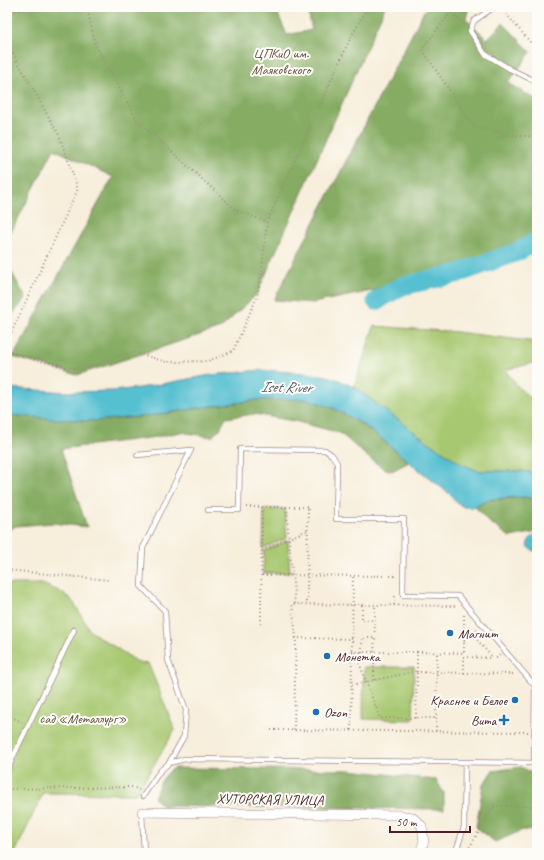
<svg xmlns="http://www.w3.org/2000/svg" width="544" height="860" font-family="Caveat,sans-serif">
<rect width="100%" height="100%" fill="#fdfcf7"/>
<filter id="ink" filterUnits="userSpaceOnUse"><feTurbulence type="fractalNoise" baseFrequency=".025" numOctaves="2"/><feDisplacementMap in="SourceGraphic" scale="8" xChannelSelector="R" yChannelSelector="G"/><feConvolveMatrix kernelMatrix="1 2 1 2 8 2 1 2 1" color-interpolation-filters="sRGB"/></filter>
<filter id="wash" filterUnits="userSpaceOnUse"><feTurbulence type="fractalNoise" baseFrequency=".012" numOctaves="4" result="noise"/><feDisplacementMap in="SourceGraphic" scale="16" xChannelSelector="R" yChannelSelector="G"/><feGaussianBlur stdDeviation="0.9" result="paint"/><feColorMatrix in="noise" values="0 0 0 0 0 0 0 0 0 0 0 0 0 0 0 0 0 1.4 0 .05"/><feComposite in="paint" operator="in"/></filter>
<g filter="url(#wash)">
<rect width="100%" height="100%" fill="#f7eedb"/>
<path fill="#a7c870" stroke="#78744e" d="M 374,326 L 457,332 L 537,342 L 537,348 L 533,363 L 505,370 L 520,389 L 537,404 L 537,473 L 521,471 L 478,471 L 469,468 L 460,463 L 424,439 L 354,387 Z
M 264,509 L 285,509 L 287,538 L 263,548 Z
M 288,540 L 290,573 L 263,573 L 264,551 Z
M 7,584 L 42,584 L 57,590 L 70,598 L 77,608 L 90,631 L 141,664 L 148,663 L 175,730 L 136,794 L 43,793 L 15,853 L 7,853 Z
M 364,667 L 414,667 L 413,720 L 363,719 Z"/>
<path fill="#85ac62" stroke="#686646" d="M 7,7 L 275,7 L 287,35 L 312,30 L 307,7 L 385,7 L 257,294 L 221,328 L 77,375 L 13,357 L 113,177 L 54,149 L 7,240 Z
M 428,7 L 469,7 L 466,19 L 487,39 L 503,23 L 531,52 L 508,83 L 537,100 L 537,234 L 529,235 L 499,261 L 448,271 L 418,274 L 377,290 L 313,303 L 274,300 L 424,11 Z
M 7,264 L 26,298 L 7,321 Z
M 288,398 L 307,399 L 333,408 L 358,422 L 383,440 L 409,462 L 392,471 L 383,468 L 369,458 L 340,433 L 294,421 L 254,414 L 226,418 L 220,429 L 212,437 L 181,432 L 156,437 L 61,449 L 87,527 L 53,523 L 16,526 L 7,531 L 7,415 L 57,419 L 95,421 L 148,416 L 199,408 L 258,400 Z
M 525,497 L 537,500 L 537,532 L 510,537 L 489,522 L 475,507 L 489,500 Z
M 520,767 L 537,774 L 537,831 L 523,830 L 495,842 L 476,827 L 483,785 L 492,771 Z
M 174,768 L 350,770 L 436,780 L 444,793 L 444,809 L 162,806 L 154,798 C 159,785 162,776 174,768 Z"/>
<path fill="#56c0d1" stroke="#50707e" d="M 261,370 L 306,373 L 327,376 L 339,380 L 354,387 L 424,439 L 460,463 L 478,471 L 521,471 L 537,473 L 537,500 L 525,497 L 504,498 L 489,500 L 471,508 L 464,507 L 457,503 L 451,495 L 409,462 L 383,440 L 359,422 L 333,408 L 307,399 L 258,400 L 199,408 L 148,416 L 95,421 L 57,419 L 7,415 L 7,388 L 66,392 L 114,391 L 139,388 L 211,375 Z
M 537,533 L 537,551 C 521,549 528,539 537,533 Z"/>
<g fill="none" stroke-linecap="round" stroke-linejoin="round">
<path stroke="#56c0d1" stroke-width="19" d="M 376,301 L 402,286 L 456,274 L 517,252 L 537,241"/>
</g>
</g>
<g filter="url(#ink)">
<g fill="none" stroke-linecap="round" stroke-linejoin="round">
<g stroke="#a08683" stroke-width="6">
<path id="lane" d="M 494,7 L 474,21 L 470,31 L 485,54 L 510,69 L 537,82
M 137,455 L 191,450 L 143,548 L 141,586 L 165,611 L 168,660 L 186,710 L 184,736 L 169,763
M 208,510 L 239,510 L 240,449 L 325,450 L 332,455 L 337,463 L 336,519 L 404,519 L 403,595 L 458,596 L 535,686 L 534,763
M 7,772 L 13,757 L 74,630
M 143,796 L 160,771 L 169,763 L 185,759 L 536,763
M 142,812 L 144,853
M 454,853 L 456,851 L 464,827 L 465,762"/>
</g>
<g stroke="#a08683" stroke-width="10">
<path id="street" d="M 142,812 L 398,815 L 412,817 L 422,826 L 424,841 L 420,853"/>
</g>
<path stroke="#a08683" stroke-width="2" stroke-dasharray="1 3" stroke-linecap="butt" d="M 87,7 L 95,44 L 137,120 L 236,210 L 267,222
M 446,7 L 465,26
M 501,8 L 537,50
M 451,12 L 422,49 L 473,126 L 511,135 L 537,137
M 7,13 L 33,7
M 7,43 L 59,135 L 78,189 L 7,342
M 7,351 L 40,361 L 79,369 L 134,352 L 166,362 L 208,361 L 233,351 L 257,297 L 262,267 L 267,222 L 350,39 L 368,7
M 246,507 L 308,507 L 307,604
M 286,507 L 295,604
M 262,550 L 308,530
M 7,570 L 109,580
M 262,575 L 396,576
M 362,605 L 362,620 L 375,620
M 394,605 L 395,596
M 261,624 L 262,507
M 472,634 L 493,658
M 295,638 L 352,639
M 464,641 L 477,630
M 352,652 L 417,652 L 417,672 L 515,674
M 355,652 L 380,718 L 436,718
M 362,652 L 362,638 L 374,638
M 417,652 L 464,653 L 464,615
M 464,657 L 497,658 L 500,655
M 464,673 L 464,653
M 374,680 L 375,605
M 352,685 L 417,671
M 7,715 L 22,722
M 416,718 L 417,672
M 271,730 L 528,732
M 294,730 L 296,636 L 292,604 L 457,606
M 351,730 L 353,576
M 436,731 L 437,653
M 7,789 L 133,787 L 139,790
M 464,853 L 468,850 L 494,806 L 537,806"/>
<use href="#lane" stroke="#fff" stroke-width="4.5"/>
<use href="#street" stroke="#fff" stroke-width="9"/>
</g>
</g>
<g fill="#1f6fb2" stroke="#fdfcf7" stroke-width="1.5">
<circle cx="450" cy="633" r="4"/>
<circle cx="327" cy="656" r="4"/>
<circle cx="515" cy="700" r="4"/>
<circle cx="316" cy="712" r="4"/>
<path d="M502 714h4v4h4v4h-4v4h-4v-4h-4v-4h4z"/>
</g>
<g text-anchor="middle" stroke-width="4" stroke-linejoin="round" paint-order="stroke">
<g font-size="14" fill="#665240" stroke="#fdfcf7">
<text x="281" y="58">ЦПКиО им.<tspan x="281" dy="16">Маяковского</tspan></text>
<text x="83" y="723">сад «Металлург»</text>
</g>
<g font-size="14" fill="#4a1f2b" stroke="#fdfcf7" text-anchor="start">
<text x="458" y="638">Магнит</text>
<text x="335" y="661">Монетка</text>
<text x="507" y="705" text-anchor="end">Красное и Белое</text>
<text x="324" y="717">Ozon</text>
<text x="496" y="725" text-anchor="end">Вита</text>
</g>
<g font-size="14" fill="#4a1f2b" stroke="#fdfcf7">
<text transform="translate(270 799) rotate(1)" y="5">ХУТОРСКАЯ УЛИЦА</text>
</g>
<g font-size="15" font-style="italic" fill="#4e5765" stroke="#fdfcf7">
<text transform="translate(286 387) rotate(1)" y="5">Iset River</text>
</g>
</g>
<rect width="544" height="860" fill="none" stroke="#fdfcf7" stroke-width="24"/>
<path d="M390 826v6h80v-6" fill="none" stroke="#4a1f2b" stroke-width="2"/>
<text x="396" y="826" font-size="12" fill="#4a1f2b" stroke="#fdfcf7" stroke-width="3" paint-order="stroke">50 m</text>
</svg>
